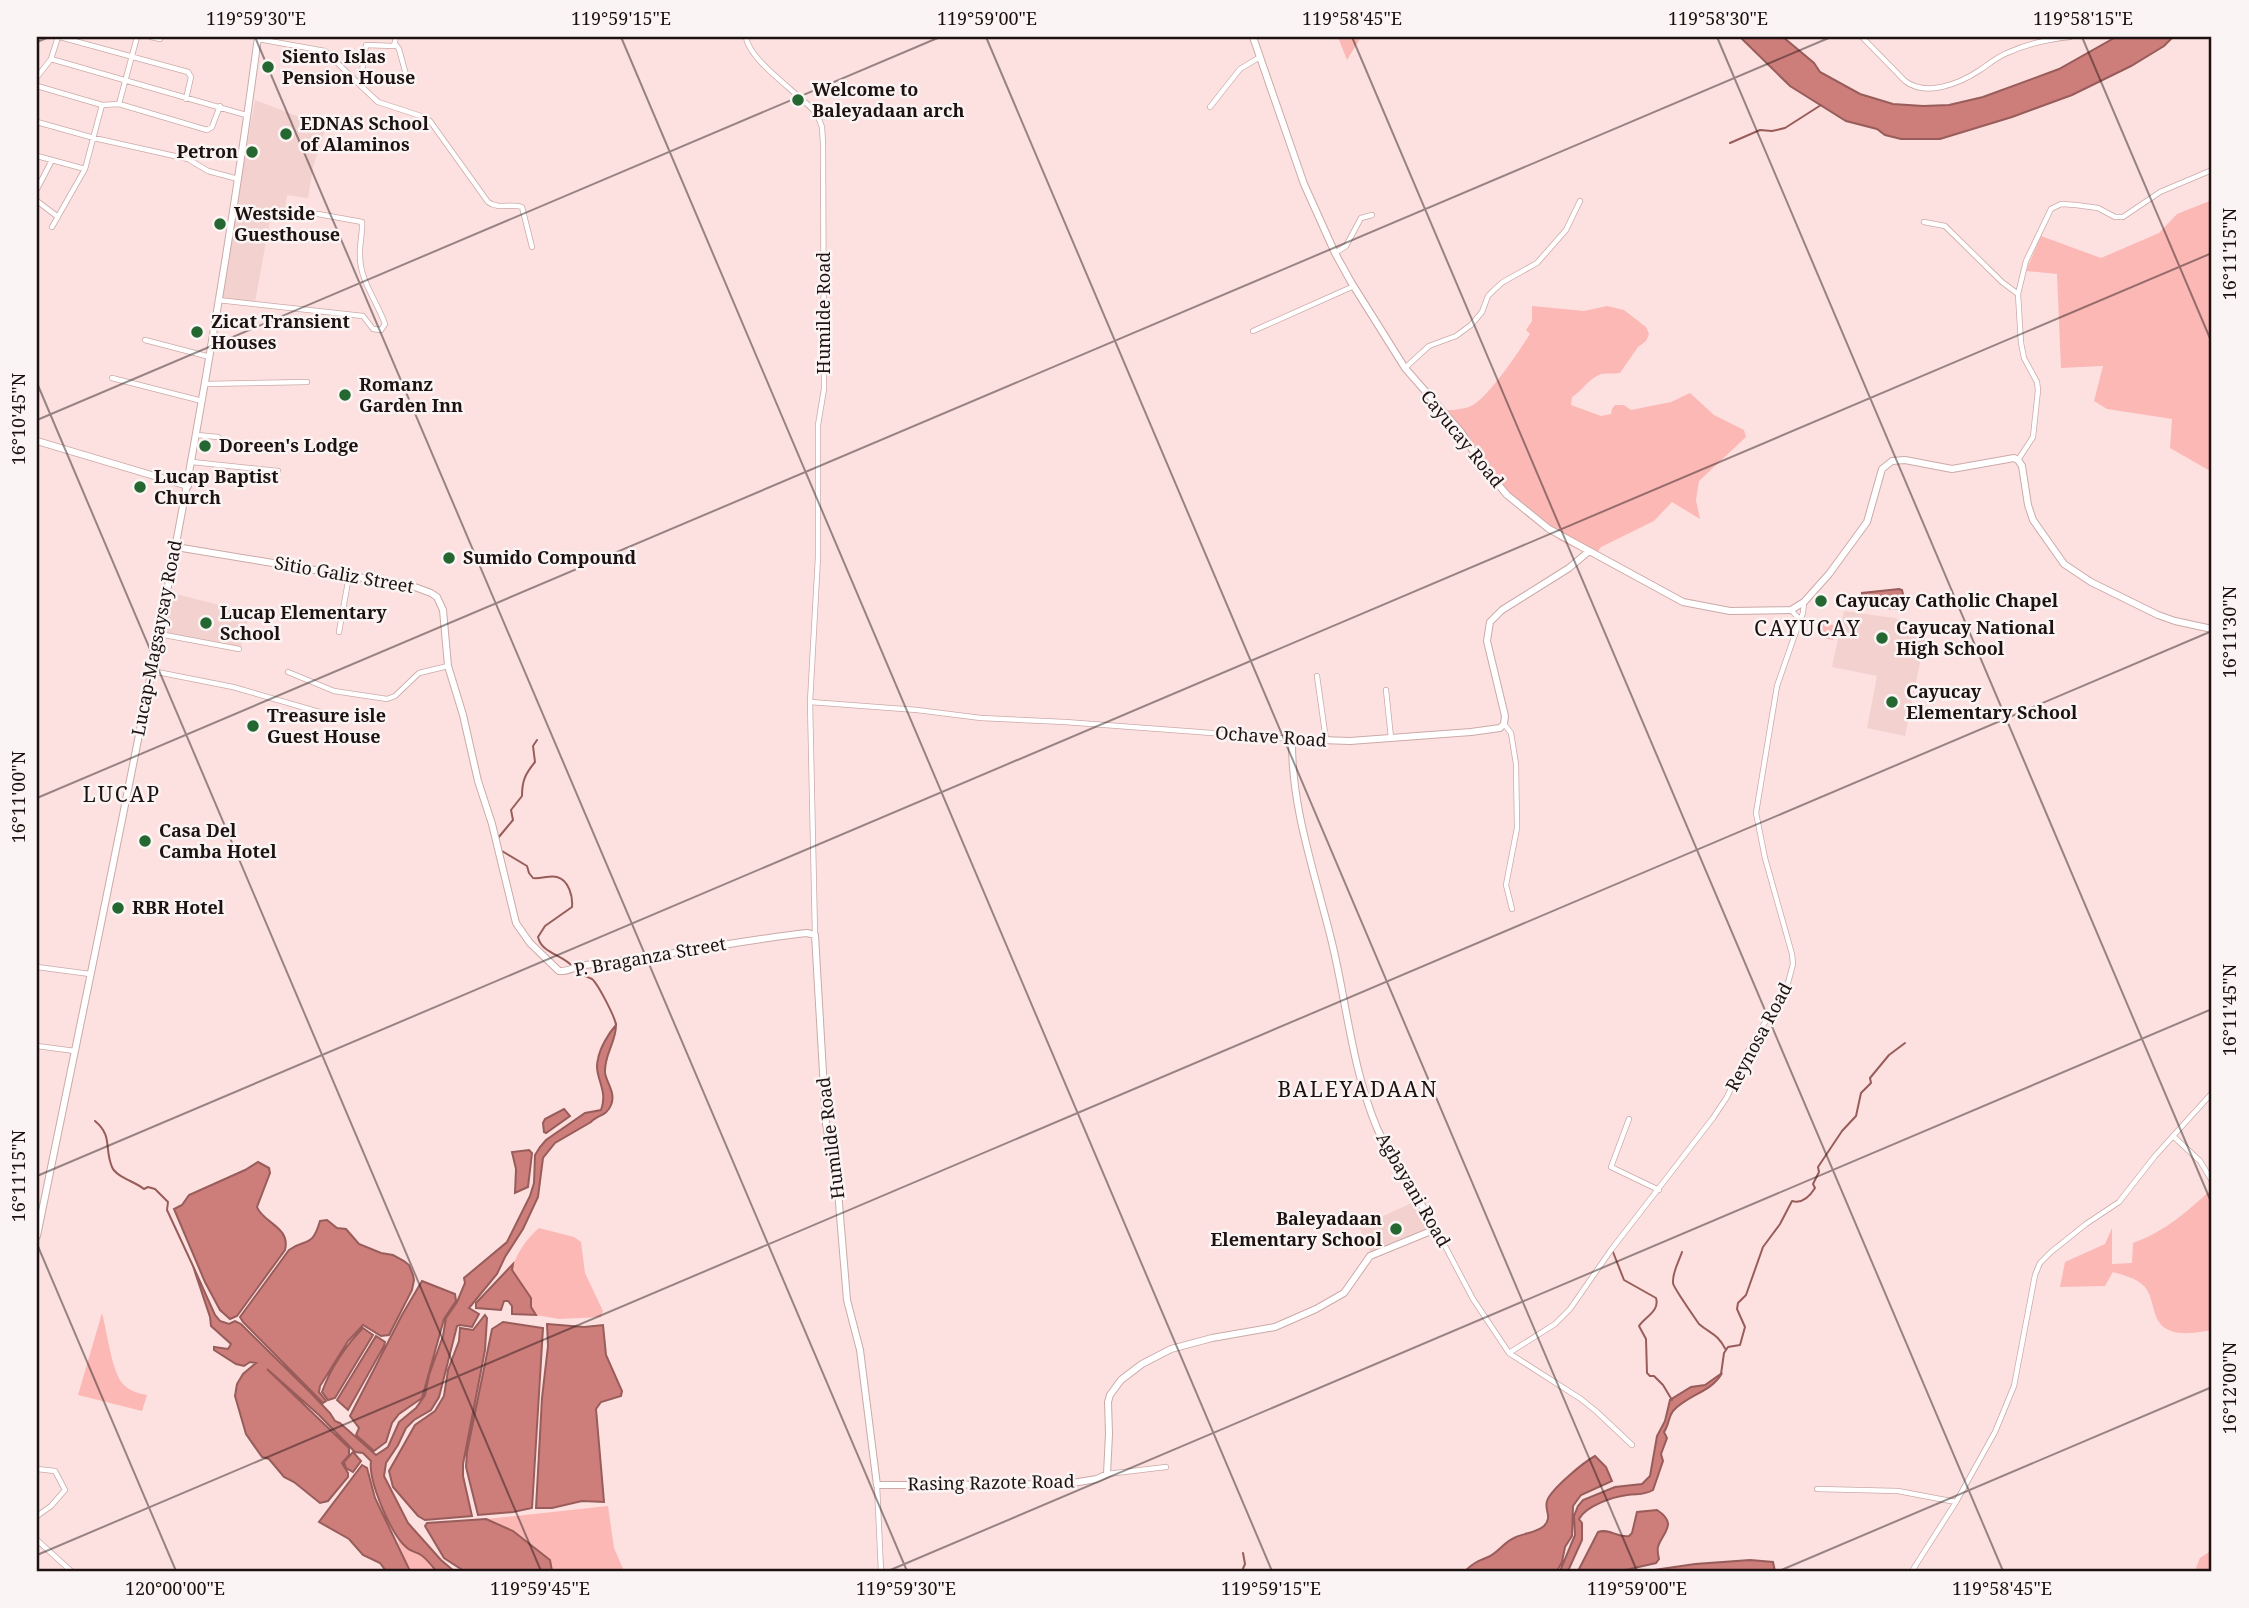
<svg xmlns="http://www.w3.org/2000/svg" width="2249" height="1608" font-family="'Noto Serif',serif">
<rect width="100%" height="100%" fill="#fde1e0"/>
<path fill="#f2d1cf" d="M 255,100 L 326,127 L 313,167 L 308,198 L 287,195 L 284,219 L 270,220 L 255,302 L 222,300 L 235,212 Z
M 172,593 L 250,613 L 240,649 L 162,634 Z
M 1844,611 L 1894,618 L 1922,625 L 1927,629 L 1905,736 L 1867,728 L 1877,676 L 1832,667 Z
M 1416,1201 L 1433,1231 L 1371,1254 L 1359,1227 Z"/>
<path fill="#fbb8b5" d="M 1338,37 L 1361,37 L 1347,60 Z
M 2212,200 L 2210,227 L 2212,233 L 2212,472 L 2170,448 L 2172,419 L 2107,409 L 2094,401 L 2103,366 L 2061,368 L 2057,274 L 2026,271 L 2041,236 L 2101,258 L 2159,233 L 2177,214 Z
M 1532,306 L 1584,311 L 1607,306 L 1624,310 L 1646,327 L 1649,334 L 1646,341 L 1638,347 L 1620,373 C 1614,374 1607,373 1601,374 C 1589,378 1582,391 1572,397 L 1571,405 L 1601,416 L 1611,414 L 1612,409 L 1615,405 L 1624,405 L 1631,410 L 1671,402 L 1690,393 L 1714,415 L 1744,430 L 1746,437 L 1699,481 L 1696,500 L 1700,519 L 1672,502 L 1654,521 L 1601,547 L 1594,557 L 1561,541 L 1520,510 L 1500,489 L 1476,454 L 1440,411 C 1450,410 1464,410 1473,405 C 1490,395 1519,351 1530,334 L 1526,330 L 1532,321 Z
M 1821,622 L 1837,626 L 1833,640 L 1818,637 Z
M 2212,1189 L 2212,1330 C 2197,1333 2169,1338 2159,1322 C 2152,1312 2153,1295 2144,1286 C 2136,1278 2123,1275 2113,1272 L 2105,1286 L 2060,1287 L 2065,1262 L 2105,1244 L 2112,1228 L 2112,1264 L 2132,1263 L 2133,1243 C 2168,1230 2186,1212 2212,1189 Z
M 539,1228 L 574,1237 L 581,1242 L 585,1273 L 603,1311 L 601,1317 L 559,1319 L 536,1315 L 531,1307 L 531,1298 L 512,1270 C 515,1255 527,1238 539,1228 Z
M 102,1313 C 107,1331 111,1368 122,1383 C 129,1391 137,1393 147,1395 L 142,1411 L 78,1395 Z
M 608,1506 L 614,1548 L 624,1571 L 552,1571 L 550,1560 L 512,1530 L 486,1519 Z
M 397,1535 L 404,1546 L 422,1556 L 436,1571 L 410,1571 L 399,1545 Z
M 2212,1550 L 2212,1571 L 2197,1571 L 2196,1568 L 2200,1558 Z"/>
<path fill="#cd7d7a" stroke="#985d5a" stroke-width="2" d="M 1740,37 L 1783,37 L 1814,63 L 1820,72 L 1860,94 L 1893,104 L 1923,106 L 1949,105 L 1983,97 L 2059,69 L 2116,37 L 2173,37 L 2164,46 L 2131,66 L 2072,95 L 2012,117 L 1940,139 L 1901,139 L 1885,135 L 1877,129 L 1846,121 L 1790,86 Z
M 1899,589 L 1902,590 C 1904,596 1904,602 1903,608 L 1899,609 C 1885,606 1871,612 1862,599 L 1862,593 Z
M 616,1025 C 616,1043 604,1054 605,1073 C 607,1084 616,1093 611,1105 C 607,1116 597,1115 591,1122 L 555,1143 L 543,1158 L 538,1197 L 523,1229 L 505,1257 L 497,1274 L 469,1308 L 479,1314 L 472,1327 L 460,1325 L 457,1326 L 439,1397 L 431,1410 L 414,1420 L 406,1428 L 398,1445 L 386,1463 L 384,1476 L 408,1523 L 441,1560 L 454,1571 L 436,1571 C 432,1566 427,1559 421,1555 C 416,1552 410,1551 406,1547 C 391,1534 368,1481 371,1461 L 363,1453 L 355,1452 L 319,1415 L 267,1369 L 349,1448 L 349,1455 L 342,1463 L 348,1473 L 348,1477 L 328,1501 L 320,1503 L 294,1482 L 284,1477 L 269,1459 L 262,1457 L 246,1434 L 235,1396 L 237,1384 L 243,1374 L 256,1363 L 250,1362 L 244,1366 L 236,1364 L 214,1350 L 214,1347 L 228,1349 L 231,1344 L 211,1326 L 210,1317 L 193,1266 L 215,1315 L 220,1321 L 229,1324 L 235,1321 L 241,1324 L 310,1392 L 330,1413 L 335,1421 L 340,1423 L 376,1455 L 388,1447 L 399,1422 L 416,1408 L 425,1395 L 429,1375 L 443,1336 L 446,1318 L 457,1302 L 465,1283 L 464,1278 L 507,1242 L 530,1196 L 534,1183 L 535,1155 L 540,1147 L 546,1140 L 585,1113 L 601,1110 C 609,1089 593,1077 598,1059 C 600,1048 608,1034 616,1025 Z
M 564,1109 L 570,1116 L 546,1133 L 544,1132 L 543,1123 L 545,1119 Z
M 529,1150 L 532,1153 L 528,1187 L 515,1193 L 516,1169 L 512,1152 Z
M 258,1162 L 269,1168 L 270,1173 L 257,1207 C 263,1223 291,1227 285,1250 L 237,1316 L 230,1319 L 220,1310 L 205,1282 L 174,1209 L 182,1205 L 189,1195 L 245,1170 Z
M 327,1220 L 337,1228 L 346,1229 L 359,1244 L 381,1253 L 393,1255 L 404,1261 L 409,1265 L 413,1275 L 414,1280 L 412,1290 L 389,1335 L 381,1336 L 363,1325 L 348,1341 L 320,1386 L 319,1392 L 326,1401 L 323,1403 L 243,1322 L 240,1317 L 289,1250 C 305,1238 312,1249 320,1221 Z
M 513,1264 L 512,1270 L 531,1298 L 531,1307 L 536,1315 L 512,1314 L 512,1306 L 508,1301 L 504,1301 L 501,1310 L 476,1308 L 476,1303 Z
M 422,1281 L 455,1294 L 456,1301 L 444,1319 L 422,1398 L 399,1414 L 392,1423 L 386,1442 L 374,1451 L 356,1435 L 359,1428 L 350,1416 L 402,1315 Z
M 485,1315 L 487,1318 L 485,1350 L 463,1464 L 463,1476 L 472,1516 L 425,1520 L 418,1516 L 393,1487 L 389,1471 L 415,1425 L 435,1411 L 444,1396 L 448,1370 L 459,1341 L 460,1328 L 473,1330 Z
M 503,1322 L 543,1328 L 532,1508 L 513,1512 L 478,1515 L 466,1467 L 467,1452 L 492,1329 Z
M 547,1324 L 584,1327 L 603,1325 L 606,1355 L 622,1391 L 621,1396 L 601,1402 L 596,1409 L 604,1502 L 582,1501 L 552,1508 L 536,1508 L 542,1398 L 548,1346 Z
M 363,1328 L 373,1335 L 335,1398 L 328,1400 L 322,1392 C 330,1369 346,1345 363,1328 Z
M 376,1336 L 385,1342 L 384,1346 L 348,1410 L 337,1400 Z
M 1722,1373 C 1712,1392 1687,1395 1673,1411 C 1668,1418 1669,1425 1664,1432 L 1667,1438 L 1661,1454 L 1663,1461 L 1653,1490 C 1643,1496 1637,1493 1627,1495 C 1612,1497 1586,1506 1579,1519 L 1582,1523 L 1582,1540 L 1568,1571 L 1560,1571 L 1575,1535 L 1574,1516 L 1578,1506 L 1583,1500 L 1615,1487 L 1642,1484 L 1650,1476 L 1657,1436 L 1665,1421 L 1670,1400 L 1691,1387 L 1705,1385 Z
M 353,1452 L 361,1461 L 353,1472 L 346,1468 L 344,1462 Z
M 1595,1456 L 1606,1467 L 1612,1481 L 1581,1495 L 1573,1506 L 1572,1536 L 1565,1547 L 1562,1562 L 1557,1571 L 1465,1571 C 1473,1563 1478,1561 1488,1557 C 1498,1553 1504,1542 1514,1538 C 1524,1533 1536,1533 1544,1526 C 1553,1517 1544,1510 1547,1501 C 1551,1489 1584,1462 1595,1456 Z
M 362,1465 L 367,1468 L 375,1498 L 410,1571 L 386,1571 L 380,1563 L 363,1555 L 349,1539 L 319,1522 Z
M 1657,1510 C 1679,1524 1662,1533 1658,1547 C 1657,1551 1658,1555 1659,1559 L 1656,1563 L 1621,1571 L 1578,1571 L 1598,1532 C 1609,1528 1618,1538 1629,1536 L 1632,1533 L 1637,1512 Z
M 486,1519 L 513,1531 L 550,1560 L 552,1571 L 464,1571 L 444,1558 L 425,1526 L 427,1523 Z
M 1750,1560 L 1773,1562 L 1775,1571 L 1647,1571 L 1695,1564 Z"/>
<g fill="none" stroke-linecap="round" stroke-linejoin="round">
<path stroke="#985d5a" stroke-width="2" d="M 1730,143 L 1760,130 L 1772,131 L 1785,128 L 1821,105
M 498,838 L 513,820 L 511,810 L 522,796 C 522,781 525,774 535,762 L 533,746 L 537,740
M 502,851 L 527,866 L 529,873 L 533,878 C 541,879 550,875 557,877 C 569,880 573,897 572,907 L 545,926 L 538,937 C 542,954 562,954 573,967
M 576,971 C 581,975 586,976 592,979 C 598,984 615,1017 616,1025
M 95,1121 C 113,1136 104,1148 112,1167 C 116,1177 136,1182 144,1189 L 148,1187 L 155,1189 L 168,1202 L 167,1210 L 193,1266
M 1613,1252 L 1624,1280 L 1656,1298 C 1660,1311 1645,1317 1639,1326 L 1646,1339 L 1647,1373 L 1650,1376 L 1654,1376 L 1663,1385 L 1672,1400
M 1682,1252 C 1679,1261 1672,1273 1673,1283 C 1673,1287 1697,1321 1699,1324 C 1712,1335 1717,1333 1726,1350
M 1721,1374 L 1724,1353 L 1728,1347 L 1740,1345 L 1745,1327 L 1737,1309 L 1738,1303 L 1746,1295 L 1763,1247 L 1780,1224 L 1792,1201 C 1802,1204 1810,1196 1815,1188 L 1813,1184 L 1819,1172 L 1818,1167 L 1842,1131 L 1856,1116 L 1861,1093 L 1871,1083 L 1870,1078 L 1889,1055 L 1905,1043
M 1242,1571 L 1245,1564 L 1243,1553"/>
<g stroke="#cbaaa8" stroke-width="6">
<path id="minor" d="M 60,37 L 188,72 L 191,77 L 186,99
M 151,37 L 160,39
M 746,37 C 749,61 800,94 817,114 L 822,127 L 823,144 L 824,389 L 818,425 L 818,557 L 810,702 L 815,935
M 1862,37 L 1905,81 C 1926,97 1959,84 1980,70 C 1989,64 1997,57 2007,53 C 2027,44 2048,39 2070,37
M 258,39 L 325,51 L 360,85 L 366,45 L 394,46 L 396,37
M 396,45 L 399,49 L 408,82
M 51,59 L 246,115
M 37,77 L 51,59 L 58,37
M 360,85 L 378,102 L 424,117 L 430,121 L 488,202 C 499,210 511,203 522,207 L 532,247
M 37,86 L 102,105 L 119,104 L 207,130 L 212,127 L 220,106
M 119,104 L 137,37
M 1210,107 L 1240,69 L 1260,57
M 37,122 L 94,138 L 188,159 L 208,171 L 238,179
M 37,156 L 85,169
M 37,189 L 52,160
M 37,201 L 58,217
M 1924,222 L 1945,226 L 2002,282 L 2018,294
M 52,227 L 85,169 L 102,105
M 1335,253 L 1346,246 L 1361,218 L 1372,215
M 218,300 L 363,316 L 373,329 L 381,330 L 385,324 C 377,301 360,281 360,256 C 359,244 363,233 362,222 L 318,214
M 1253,331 L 1354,286
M 145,340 L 210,357
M 1405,368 L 1429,346 L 1456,336 L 1471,325 L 1482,312 L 1488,296 L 1495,289 L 1503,282 L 1537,263 L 1566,230 L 1580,201
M 112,378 L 202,401
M 205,384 L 307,382
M 197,435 L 218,437 L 227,444 L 287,444
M 2018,460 L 2033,437 L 2038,390 L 2037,382 L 2024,358 L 2021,343 L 2018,294 L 2026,261 L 2051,209 L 2061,204 L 2076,205 L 2098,208 L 2115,217 L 2123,217 L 2160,192 L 2212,170
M 192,462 L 278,471
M 1800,620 L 1803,613 L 1804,602
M 339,632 L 349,576
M 159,634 L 239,649
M 152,671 L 233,687 L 347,720
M 288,672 L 334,691 L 387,699 L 395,696 L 419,673 L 448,666
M 1317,676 L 1326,740
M 1386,690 L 1391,738
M 810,702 L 917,710 L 981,718 L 1065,722 L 1292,739
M 1504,724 L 1511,733 L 1516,764 L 1517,828 L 1506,885 L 1512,909
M 37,967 L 90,974
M 37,1046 L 75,1051
M 1629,1119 L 1611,1167 L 1659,1190
M 2173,1136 L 2200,1161 L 2212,1181
M 1436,1229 L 1473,1299 L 1509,1353 L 1581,1399 L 1597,1412 L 1632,1445
M 1509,1353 L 1555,1324 L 1570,1309 L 1611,1250 L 1713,1118 L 1727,1097 L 1747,1053 L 1788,983 L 1793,964 L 1792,954 L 1765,858 L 1756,813 L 1777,686 L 1800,620 L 1791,610
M 37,1469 L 55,1471 L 65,1490 L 51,1506 L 37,1516
M 1107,1474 L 1166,1467
M 877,1485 L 881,1571
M 1817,1489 L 1898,1491 L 1956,1502
M 37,1540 L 71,1571
M 1912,1571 L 1956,1502 L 1995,1432 L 2014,1386 L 2035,1275 L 2040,1263 L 2051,1252 L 2086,1224 L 2119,1202 L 2155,1156 L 2212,1093"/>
</g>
<g stroke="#cbaaa8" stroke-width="8">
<path id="tertiary" d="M 1253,37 L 1304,184 L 1335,253 L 1351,282 L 1405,368 L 1461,432 L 1482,465 L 1507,495 L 1549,529 L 1683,602 L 1730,611 L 1791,610 L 1804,602 L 1829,574 L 1867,522 L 1882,469 L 1892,461 L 1905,460 L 1952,469 L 2014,458 L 2018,460 L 2022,466 L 2028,505 L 2033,520 L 2064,564 L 2091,582 L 2158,615 L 2175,621 L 2212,629
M 37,441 L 188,486
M 176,547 L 412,586 L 431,593 L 437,597 L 443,610 L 448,666 L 463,715 L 478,781 L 492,824 L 516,923 L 530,943 L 559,971 C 569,972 575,966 585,965 C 659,958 733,941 807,933 L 815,935 L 826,1124 L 838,1191 L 847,1300 L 860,1350 L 877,1485 L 901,1485 L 1066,1484 L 1097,1479 L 1107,1474 L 1109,1434 L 1108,1402 L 1110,1395 L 1121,1380 L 1142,1364 L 1171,1349 L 1212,1338 L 1275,1327 L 1316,1309 L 1344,1293 L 1370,1256 L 1436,1229 C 1417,1195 1393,1163 1377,1128 C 1353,1071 1347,1007 1333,947 C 1317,879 1291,810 1292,739 L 1350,741 L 1471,732 L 1500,728 L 1504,724 L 1505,716 L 1487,641 L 1490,622 L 1502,610 L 1569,568 L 1588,552
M 37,1236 C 118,838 205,440 258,37"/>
</g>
<use href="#minor" stroke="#fff" stroke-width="4.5"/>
<use href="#tertiary" stroke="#fff" stroke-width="6"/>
</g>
<path fill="none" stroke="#1d1211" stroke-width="2" stroke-opacity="0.45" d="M 255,37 L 907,1571M 621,37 L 1272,1571M 986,37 L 1637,1571M 1352,37 L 2003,1571M 1717,37 L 2212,1204M 2082,37 L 2212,343M 37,42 L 49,37M 37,383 L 541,1571M 37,420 L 940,37M 37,798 L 1831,37M 37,1176 L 2212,253M 37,1244 L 176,1571M 37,1555 L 2212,631M 888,1571 L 2212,1009M 1779,1571 L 2212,1387"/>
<g fill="#246731" stroke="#fbf4f4" stroke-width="2.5">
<circle cx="268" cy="67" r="7"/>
<circle cx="798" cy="100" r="7"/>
<circle cx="286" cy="134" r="7"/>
<circle cx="252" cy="152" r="7"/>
<circle cx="220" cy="224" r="7"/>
<circle cx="197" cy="332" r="7"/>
<circle cx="345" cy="395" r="7"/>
<circle cx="205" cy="446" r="7"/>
<circle cx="140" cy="487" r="7"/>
<circle cx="449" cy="558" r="7"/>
<circle cx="1821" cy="601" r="7"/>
<circle cx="206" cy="623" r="7"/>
<circle cx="1882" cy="638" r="7"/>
<circle cx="1892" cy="702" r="7"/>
<circle cx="253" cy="726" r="7"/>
<circle cx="145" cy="841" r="7"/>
<circle cx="118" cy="908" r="7"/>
<circle cx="1396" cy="1229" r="7"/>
</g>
<g text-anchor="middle" stroke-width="5" stroke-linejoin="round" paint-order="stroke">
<g font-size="18" font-weight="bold" fill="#1d1211" stroke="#fbf4f4" text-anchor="start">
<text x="282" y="63">Siento Islas<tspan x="282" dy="21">Pension House</tspan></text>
<text x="812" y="96">Welcome to<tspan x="812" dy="21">Baleyadaan arch</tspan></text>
<text x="300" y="130">EDNAS School<tspan x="300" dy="21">of Alaminos</tspan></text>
<text x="238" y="158" text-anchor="end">Petron</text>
<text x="234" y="220">Westside<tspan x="234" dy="21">Guesthouse</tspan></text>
<text x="211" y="328">Zicat Transient<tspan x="211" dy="21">Houses</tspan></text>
<text x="359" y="391">Romanz<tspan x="359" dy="21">Garden Inn</tspan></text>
<text x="219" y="452">Doreen's Lodge</text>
<text x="154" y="483">Lucap Baptist<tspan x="154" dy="21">Church</tspan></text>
<text x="463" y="564">Sumido Compound</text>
<text x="1835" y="607">Cayucay Catholic Chapel</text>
<text x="220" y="619">Lucap Elementary<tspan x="220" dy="21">School</tspan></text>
<text x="1896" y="634">Cayucay National<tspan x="1896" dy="21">High School</tspan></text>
<text x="1906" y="698">Cayucay<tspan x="1906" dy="21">Elementary School</tspan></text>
<text x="267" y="722">Treasure isle<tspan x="267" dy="21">Guest House</tspan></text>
<text x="159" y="837">Casa Del<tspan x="159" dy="21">Camba Hotel</tspan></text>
<text x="132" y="914">RBR Hotel</text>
<text x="1382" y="1225" text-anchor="end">Baleyadaan<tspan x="1382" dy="21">Elementary School</tspan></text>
</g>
<g font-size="18" fill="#1d1211" stroke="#fbf4f4">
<text transform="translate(824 313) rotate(-90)" y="6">Humilde Road</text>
<text transform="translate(1462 439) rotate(51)" y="6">Cayucay Road</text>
<text transform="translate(344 575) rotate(10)" y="6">Sitio Galiz Street</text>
<text transform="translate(157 638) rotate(-79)" y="6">Lucap-Magsaysay Road</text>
<text transform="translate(1271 737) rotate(4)" y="6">Ochave Road</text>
<text transform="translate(650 957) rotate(-10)" y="6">P. Braganza Street</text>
<text transform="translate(1759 1037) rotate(-62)" y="6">Reynosa Road</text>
<text transform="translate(831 1138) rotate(-97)" y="6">Humilde Road</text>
<text transform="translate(1413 1190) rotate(60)" y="6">Agbayani Road</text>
<text transform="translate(991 1483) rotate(-1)" y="6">Rasing Razote Road</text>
</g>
<g font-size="21" letter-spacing="2" fill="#1d1211" stroke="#fbf4f4">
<text x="1808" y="636">CAYUCAY</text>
<text x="122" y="802">LUCAP</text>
<text x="1358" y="1097">BALEYADAAN</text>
</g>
</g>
<rect width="2249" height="1608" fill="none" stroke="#fbf4f4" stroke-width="77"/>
<rect x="38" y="38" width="2172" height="1532" fill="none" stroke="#1d1211" stroke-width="2.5"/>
<g font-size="18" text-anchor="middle" fill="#1d1211">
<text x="256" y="25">119°59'30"E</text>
<text x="621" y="25">119°59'15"E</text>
<text x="987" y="25">119°59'00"E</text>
<text x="1352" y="25">119°58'45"E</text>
<text x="1718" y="25">119°58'30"E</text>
<text x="2083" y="25">119°58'15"E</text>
<text transform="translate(2230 254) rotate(-90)" y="6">16°11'15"N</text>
<text transform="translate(19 419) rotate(-90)" y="6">16°10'45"N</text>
<text transform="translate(2230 632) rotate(-90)" y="6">16°11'30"N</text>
<text transform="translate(19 797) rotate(-90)" y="6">16°11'00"N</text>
<text transform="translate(2230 1010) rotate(-90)" y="6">16°11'45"N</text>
<text transform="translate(19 1176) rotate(-90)" y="6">16°11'15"N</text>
<text transform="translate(2230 1388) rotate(-90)" y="6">16°12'00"N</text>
<text x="175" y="1595">120°00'00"E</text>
<text x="540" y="1595">119°59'45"E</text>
<text x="906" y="1595">119°59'30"E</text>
<text x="1271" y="1595">119°59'15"E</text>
<text x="1637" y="1595">119°59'00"E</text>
<text x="2002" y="1595">119°58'45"E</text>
</g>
</svg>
